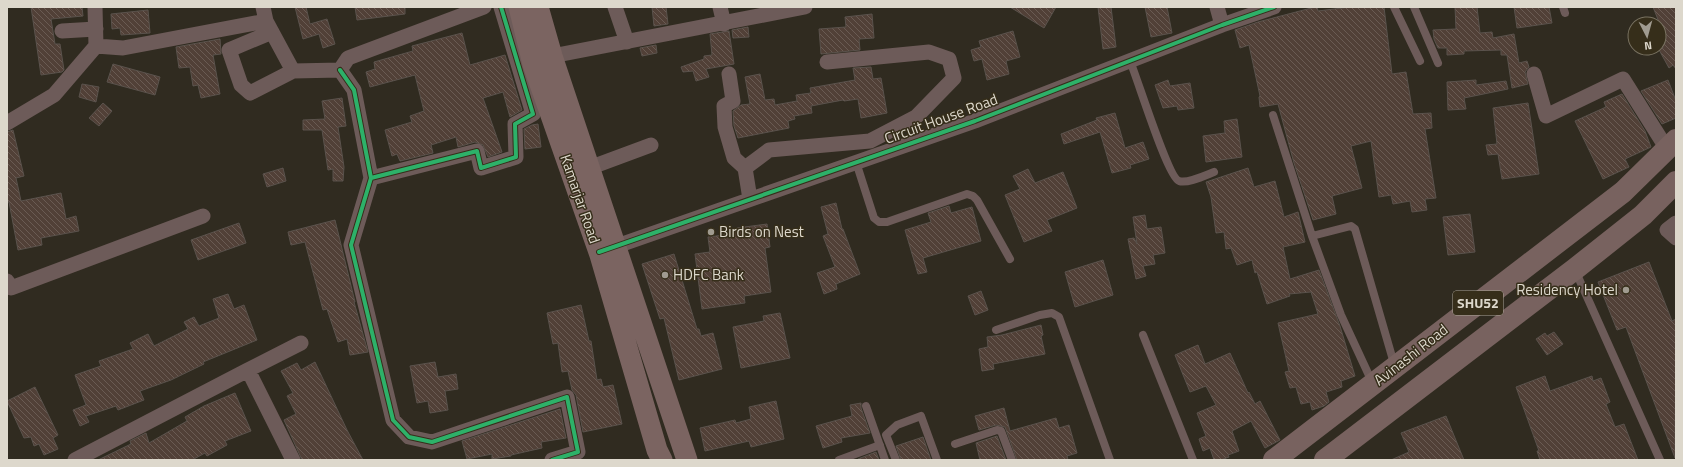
<svg xmlns="http://www.w3.org/2000/svg" width="1683" height="467" font-family="'Titillium Web',sans-serif">
<defs>
<pattern id="building-back-hatch" width="6" height="6" patternUnits="userSpaceOnUse"><rect width="6" height="6" fill="#514037"/><path d="M-1 5l2 2M0 0l6 6M5-1l2 2" fill="none" stroke="#6a5b53"/></pattern>
</defs>
<rect width="100%" height="100%" fill="#302b20"/>
<path fill="url(#building-back-hatch)" stroke="#5a524c" d="M 31,7 L 82,7 L 83,16 L 51,19 L 55,44 L 60,44 L 64,70 L 62,72 L 41,75 Z
M 295,7 L 306,7 L 310,24 L 327,19 L 335,44 L 323,48 L 319,34 L 303,39 Z
M 355,7 L 405,7 L 405,14 L 357,20 Z
M 652,7 L 666,7 L 668,24 L 654,26 Z
M 1010,7 L 1056,7 L 1044,28 Z
M 1098,7 L 1111,7 L 1116,47 L 1103,49 Z
M 1145,7 L 1167,7 L 1172,33 L 1151,37 Z
M 1315,7 L 1317,7 L 1318,11 L 1350,7 L 1384,7 L 1392,74 L 1406,72 L 1413,114 L 1431,113 L 1432,128 L 1425,129 L 1436,198 L 1425,199 L 1427,210 L 1412,212 L 1410,201 L 1393,204 L 1391,195 L 1379,197 L 1371,141 L 1351,146 L 1362,188 L 1332,196 L 1336,214 L 1313,220 L 1294,163 L 1278,104 L 1260,107 L 1259,97 L 1260,96 L 1249,45 L 1240,48 L 1235,30 L 1258,22 Z
M 1455,7 L 1477,7 L 1480,33 L 1492,32 L 1493,38 L 1514,34 L 1519,63 L 1527,61 L 1529,67 L 1525,72 L 1528,84 L 1512,88 L 1507,55 L 1501,55 L 1501,50 L 1464,51 L 1464,54 L 1447,55 L 1447,48 L 1438,48 L 1434,39 L 1433,30 L 1456,29 Z
M 1514,7 L 1549,7 L 1552,23 L 1517,28 Z
M 1653,7 L 1676,7 L 1676,69 L 1673,65 L 1669,68 L 1658,48 L 1663,48 L 1659,40 L 1659,22 Z
M 148,10 L 150,33 L 121,35 L 120,28 L 112,29 L 111,14 Z
M 872,14 L 874,38 L 859,39 L 860,50 L 821,54 L 819,29 L 846,27 L 845,17 Z
M 748,27 L 749,37 L 733,38 L 732,30 Z
M 729,31 L 734,64 L 706,69 L 709,77 L 696,81 L 693,71 L 683,72 L 681,67 L 704,59 L 704,56 L 712,55 L 710,34 Z
M 1013,31 L 1020,57 L 1006,61 L 1009,74 L 987,80 L 982,59 L 974,61 L 971,50 L 981,47 L 979,41 Z
M 462,33 L 470,65 L 505,55 L 522,110 L 510,117 L 503,92 L 483,98 L 502,152 L 488,157 L 483,145 L 475,142 L 458,147 L 456,137 L 431,145 L 433,153 L 400,161 L 397,154 L 392,156 L 385,130 L 412,122 L 410,116 L 424,111 L 415,75 L 370,87 L 366,72 L 375,69 L 374,62 L 413,51 L 412,46 Z
M 220,39 L 221,54 L 213,55 L 220,94 L 201,98 L 198,85 L 193,86 L 190,67 L 179,68 L 176,47 Z
M 656,45 L 657,53 L 642,56 L 640,48 Z
M 113,64 L 160,77 L 155,95 L 107,82 Z
M 871,67 L 873,79 L 881,78 L 887,113 L 861,118 L 858,99 L 844,101 L 843,100 L 811,106 L 812,113 L 794,116 L 795,119 L 788,121 L 789,128 L 738,138 L 734,126 L 733,111 L 741,105 L 750,104 L 745,77 L 760,74 L 765,100 L 774,99 L 775,105 L 797,101 L 796,95 L 811,93 L 810,88 L 855,80 L 853,68 Z
M 1168,80 L 1170,86 L 1190,83 L 1194,108 L 1178,110 L 1177,106 L 1163,108 L 1155,85 Z
M 1476,80 L 1476,85 L 1506,81 L 1508,89 L 1464,98 L 1466,109 L 1448,110 L 1447,82 Z
M 1668,80 L 1676,101 L 1676,118 L 1662,124 L 1641,91 Z
M 82,84 L 99,87 L 96,102 L 79,97 Z
M 1622,94 L 1645,131 L 1651,147 L 1625,159 L 1629,167 L 1603,179 L 1575,121 L 1606,107 L 1604,102 Z
M 342,98 L 346,126 L 338,127 L 344,167 L 343,181 L 333,181 L 333,169 L 328,170 L 322,130 L 303,130 L 303,120 L 325,119 L 322,101 Z
M 103,103 L 112,111 L 99,126 L 89,118 Z
M 1528,103 L 1539,174 L 1502,179 L 1498,154 L 1488,155 L 1486,145 L 1497,144 L 1493,108 Z
M 1115,113 L 1125,148 L 1143,142 L 1149,159 L 1130,165 L 1131,168 L 1112,173 L 1100,132 L 1064,144 L 1061,134 L 1097,120 L 1096,118 Z
M 1237,119 L 1242,157 L 1206,162 L 1203,136 L 1225,133 L 1224,121 Z
M 538,124 L 541,147 L 525,149 L 524,129 L 532,125 Z
M 13,130 L 24,176 L 16,178 L 21,201 L 61,193 L 66,219 L 76,216 L 79,231 L 41,238 L 42,245 L 18,250 L 9,202 L 7,202 L 7,132 Z
M 283,168 L 286,181 L 267,187 L 263,174 Z
M 1248,168 L 1254,187 L 1275,181 L 1284,217 L 1298,212 L 1305,242 L 1283,247 L 1290,279 L 1319,270 L 1340,326 L 1355,376 L 1341,381 L 1342,387 L 1326,392 L 1329,402 L 1324,406 L 1312,410 L 1310,402 L 1301,404 L 1296,387 L 1290,388 L 1285,372 L 1289,371 L 1278,323 L 1318,314 L 1311,292 L 1289,294 L 1290,296 L 1267,304 L 1257,272 L 1255,273 L 1252,260 L 1237,265 L 1231,248 L 1226,249 L 1224,232 L 1216,233 L 1211,197 L 1206,182 Z
M 1028,169 L 1035,183 L 1063,172 L 1077,208 L 1047,220 L 1052,231 L 1024,242 L 1005,195 L 1020,189 L 1013,176 Z
M 836,203 L 842,229 L 843,229 L 860,274 L 836,284 L 837,289 L 824,294 L 817,273 L 835,267 L 823,236 L 828,234 L 821,207 Z
M 949,206 L 951,213 L 972,207 L 981,241 L 923,258 L 927,272 L 918,274 L 905,230 L 931,222 L 928,213 Z
M 1470,214 L 1475,252 L 1448,255 L 1443,217 Z
M 1145,215 L 1147,229 L 1161,227 L 1165,253 L 1153,255 L 1155,264 L 1143,266 L 1146,276 L 1136,279 L 1128,239 L 1134,238 L 1137,244 L 1133,217 Z
M 335,220 L 355,302 L 354,302 L 368,352 L 350,355 L 347,339 L 338,342 L 327,309 L 323,310 L 305,242 L 291,245 L 288,232 Z
M 239,223 L 246,243 L 198,260 L 191,240 Z
M 767,224 L 770,247 L 765,248 L 771,292 L 744,296 L 745,303 L 702,309 L 695,254 L 710,252 L 708,237 L 724,235 L 724,234 L 737,230 L 737,228 Z
M 674,254 L 697,329 L 699,329 L 701,336 L 713,333 L 722,369 L 679,380 L 664,318 L 660,319 L 642,264 Z
M 1103,260 L 1113,295 L 1075,307 L 1065,272 Z
M 1649,262 L 1672,321 L 1676,319 L 1675,458 L 1626,327 L 1617,330 L 1598,282 Z
M 981,291 L 988,310 L 975,315 L 968,296 Z
M 228,294 L 234,309 L 244,305 L 257,340 L 203,362 L 204,364 L 171,380 L 140,391 L 144,400 L 118,410 L 116,406 L 86,416 L 89,422 L 80,426 L 73,410 L 86,405 L 75,375 L 101,366 L 99,361 L 133,349 L 130,343 L 148,334 L 154,346 L 188,329 L 184,322 L 194,317 L 199,326 L 219,318 L 213,299 Z
M 581,305 L 589,341 L 591,341 L 597,380 L 601,379 L 603,387 L 613,385 L 622,424 L 583,432 L 576,395 L 572,390 L 568,371 L 562,372 L 558,343 L 553,344 L 547,313 Z
M 780,313 L 790,358 L 741,368 L 733,327 L 764,321 L 763,316 Z
M 1041,325 L 1043,335 L 1041,336 L 1045,354 L 993,364 L 994,369 L 982,371 L 979,349 L 988,347 L 987,337 L 1002,335 Z
M 1554,332 L 1563,344 L 1547,355 L 1536,339 L 1545,333 L 1547,336 Z
M 1198,345 L 1205,364 L 1230,353 L 1248,393 L 1249,392 L 1255,404 L 1260,401 L 1280,440 L 1265,448 L 1251,421 L 1232,431 L 1239,451 L 1228,455 L 1229,457 L 1221,460 L 1214,460 L 1210,448 L 1203,451 L 1199,439 L 1206,436 L 1197,413 L 1216,405 L 1206,386 L 1190,392 L 1175,355 Z
M 315,362 L 347,430 L 363,460 L 302,460 L 284,420 L 296,414 L 287,396 L 293,393 L 281,371 L 297,363 L 301,370 Z
M 435,362 L 438,377 L 456,374 L 458,389 L 445,391 L 448,410 L 430,413 L 428,401 L 417,403 L 410,366 Z
M 1545,376 L 1550,391 L 1592,376 L 1593,381 L 1601,378 L 1610,402 L 1606,404 L 1615,427 L 1624,424 L 1638,460 L 1540,460 L 1537,451 L 1539,451 L 1516,387 Z
M 35,387 L 58,435 L 53,438 L 58,449 L 44,455 L 39,444 L 34,446 L 31,437 L 24,438 L 7,401 Z
M 235,393 L 251,431 L 225,441 L 227,445 L 207,456 L 205,453 L 192,460 L 98,460 L 131,444 L 130,441 L 146,433 L 149,443 L 187,421 L 185,417 L 204,406 Z
M 776,401 L 784,439 L 751,447 L 749,441 L 705,451 L 700,428 L 735,420 L 736,423 L 751,419 L 749,407 Z
M 861,403 L 861,408 L 870,433 L 841,438 L 842,442 L 823,448 L 816,426 L 852,416 L 850,405 Z
M 1004,408 L 1010,431 L 1056,418 L 1059,428 L 1069,425 L 1077,453 L 1067,456 L 1068,460 L 1017,460 L 1005,427 L 996,425 L 979,430 L 975,416 Z
M 560,409 L 566,438 L 541,442 L 542,448 L 511,455 L 511,456 L 492,459 L 492,454 L 467,459 L 462,441 Z
M 1446,416 L 1464,460 L 1391,460 L 1409,452 L 1401,433 Z
M 997,436 L 1006,460 L 980,460 L 976,443 Z
M 923,437 L 931,460 L 901,460 L 896,446 Z
M 876,452 L 879,460 L 858,460 L 858,459 Z"/>
<g fill="none" stroke-linecap="round" stroke-linejoin="round">
<path stroke="#6d5b59" stroke-width="8" d="M 1394,7 L 1420,61
M 1414,7 L 1438,63
M 1563,7 L 1565,13
M 1130,61 C 1137,77 1168,178 1179,181 C 1187,184 1206,175 1214,172
M 1273,115 L 1312,236
M 856,162 L 874,218 L 879,222 L 887,222 L 967,194 L 973,196 L 977,200 L 1010,259
M 1575,270 L 1660,460
M 996,330 L 1040,315 L 1052,313 L 1059,317 L 1110,460
M 1143,335 L 1193,460
M 1373,384 L 1341,315 L 1312,236 L 1351,226 L 1355,229 L 1395,367
M 866,406 L 885,460
M 955,444 L 997,430 L 1001,431 L 1012,460
M 839,460 L 880,445
M 896,460 L 886,435 L 897,425 L 921,416 L 937,460"/>
<path stroke="#6d5b59" stroke-width="15" d="M 95,7 L 96,46
M 263,7 L 266,21 L 293,71 L 340,70 L 348,58 L 484,7
M 615,7 L 627,42
M 720,7 L 724,24
M 1217,7 L 1222,25
M 62,31 L 96,29
M 272,32 L 229,50 L 241,85 L 250,93 L 293,71
M 552,56 L 805,7
M 340,70 L 354,90 L 371,178 L 351,245 L 393,420 L 409,437 L 432,442 L 567,397 L 578,452 L 552,460
M 729,74 L 733,101 L 724,106 L 725,127 L 734,158 L 745,168 L 769,150 L 870,141 L 916,117 L 954,78 L 949,59 L 929,52 L 827,62
M 1534,74 L 1546,116 L 1623,79 L 1667,149
M 7,123 L 54,95 L 96,46 L 123,48 L 266,21
M 589,168 L 651,145
M 745,168 L 750,199
M 371,178 L 477,151 L 481,168 L 516,157 L 515,124 L 533,114 L 501,7
M 1676,223 L 1667,230 L 1676,238
M 608,249 L 975,121 L 1222,25 L 1274,7
M 7,281 L 11,288 L 203,216
M 248,370 L 301,343
M 75,460 L 248,370 L 293,460"/>
<path stroke="#7b6461" stroke-width="21" d="M 519,7 L 533,64 L 600,255 L 657,450 L 662,460
M 538,7 L 552,56 L 687,460"/>
<path stroke="#78625f" stroke-width="22" d="M 1274,460 L 1623,192 L 1676,140
M 1325,460 L 1575,269 L 1643,215 L 1676,182"/>
<g stroke="#362e1a" stroke-width="6">
<path id="cycleway" d="M 340,70 L 354,90 L 371,178 L 351,245 L 393,420 L 409,437 L 432,442 L 567,397 L 578,452 L 552,460
M 371,178 L 477,151 L 481,168 L 516,157 L 515,124 L 533,114 L 501,7
M 599,252 L 975,121 L 1222,25 L 1274,7"/>
</g>
<use href="#cycleway" stroke="#2db169" stroke-width="4"/>
</g>
<g fill="#a09b90" stroke="#362e1a" stroke-width="1.5">
<circle cx="711" cy="232" r="4"/>
<circle cx="665" cy="275" r="4"/>
<circle cx="1626" cy="290" r="4"/>
</g>
<g text-anchor="middle" stroke-width="3" stroke-linejoin="round" paint-order="stroke">
<rect fill="#362e1a" stroke="#aba597" stroke-width="1" x="1453" y="291" width="50" height="24" rx="3"/>
<g font-size="14" font-weight="bold" fill="#ddd8cc">
<text x="1478" y="308">SHU52</text>
</g>
<g font-size="15" fill="#ddd8cc" stroke="#362e1a">
<text transform="translate(941 119) rotate(-20)" y="5">Circuit House Road</text>
<text transform="translate(580 199) rotate(71)" y="5">Kamarjar Road</text>
<text transform="translate(1411 355) rotate(-38)" y="5">Avinashi Road</text>
</g>
<g font-size="15" fill="#ddd8cc" stroke="#362e1a" text-anchor="start">
<text x="719" y="237">Birds on Nest</text>
<text x="673" y="280">HDFC Bank</text>
<text x="1618" y="295" text-anchor="end">Residency Hotel</text>
</g>
</g>
<rect width="1683" height="467" fill="none" stroke="#ddd8cc" stroke-width="16"/>
<g transform="translate(1647 36) rotate(174)"><circle r="19" fill="#362e1a" stroke="#797261"/>
<path d="M0-3L7 15L0 10L-7 15Z" fill="#a09b90"/>
<text y="-6" font-size="11" font-weight="bold" text-anchor="middle" fill="#ddd8cc">N</text>
</g>
</svg>
